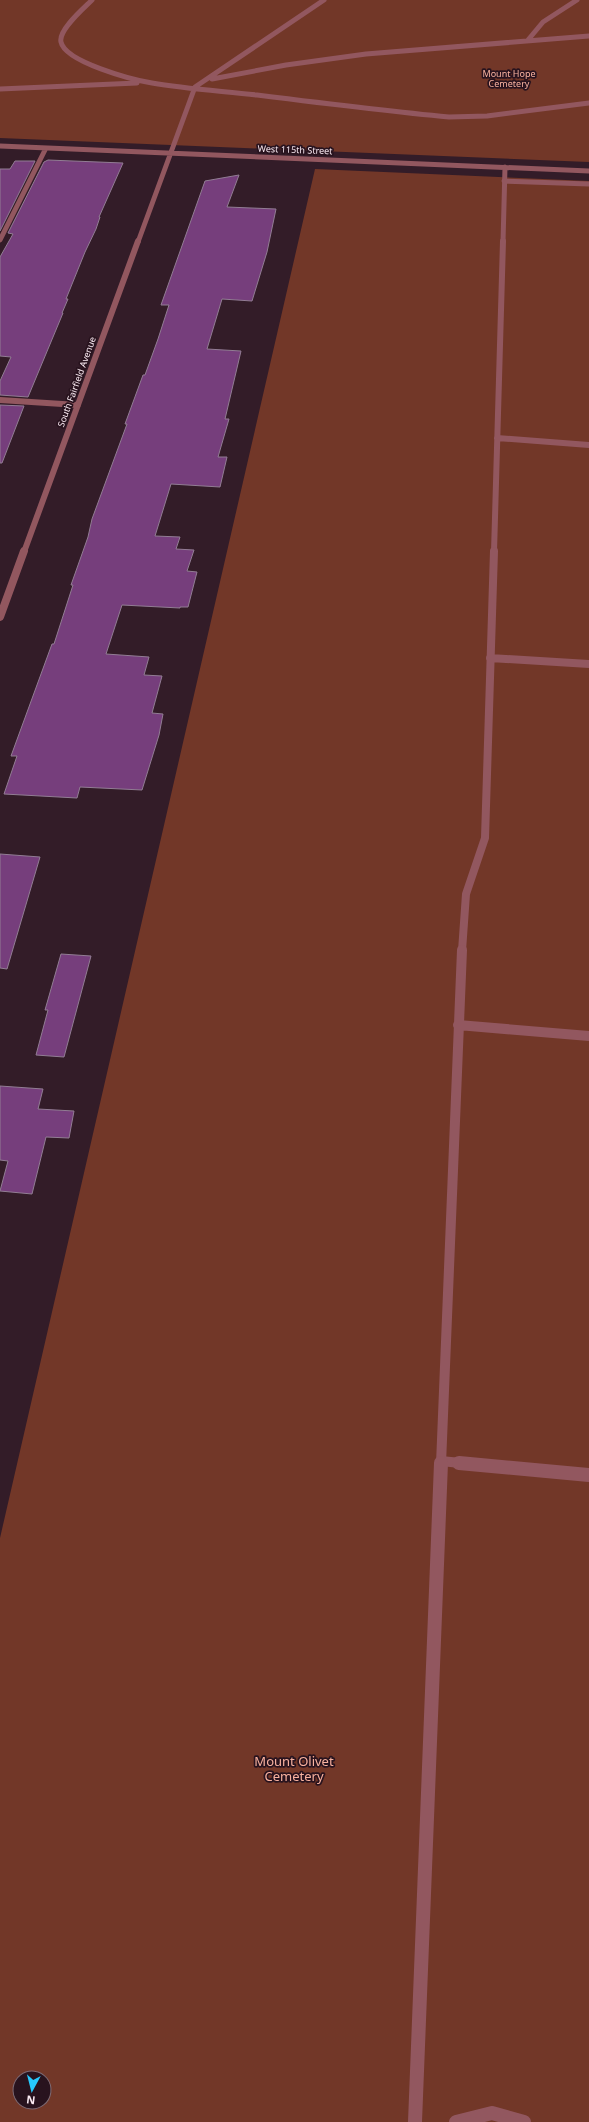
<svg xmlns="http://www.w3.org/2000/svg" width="589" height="2122" font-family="'Noto Sans',sans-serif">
<rect width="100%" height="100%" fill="#331c28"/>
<path fill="#723728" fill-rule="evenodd" d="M 0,0 L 589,0 L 589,162 L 0,138 Z
M 315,169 L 589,181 L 589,2122 L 0,2122 L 0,1538 ZM 20,2078 L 44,2078 L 44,2102 L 20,2102 Z"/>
<path fill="#763e7c" stroke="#927d94" d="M 48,160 L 123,163 L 99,217 L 100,217 L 96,229 L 85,252 L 66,299 L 68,299 L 62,313 L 63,313 L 28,397 L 0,395 L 0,381 L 11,357 L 0,356 L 0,257 L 13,234 L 8,233 L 44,162 Z
M 15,161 L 35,161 L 0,231 L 0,169 L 10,169 Z
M 239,175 L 227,207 L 276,209 L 267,252 L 252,301 L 222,299 L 207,349 L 241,351 L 225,419 L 229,419 L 218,457 L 227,457 L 220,487 L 171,484 L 155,536 L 180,537 L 176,549 L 194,550 L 187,571 L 197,572 L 188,607 L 180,607 L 180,608 L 122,605 L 106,654 L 149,657 L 144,675 L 162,676 L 152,713 L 163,714 L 159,735 L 142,790 L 80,787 L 77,798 L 4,794 L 17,756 L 11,756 L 52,644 L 54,644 L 73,585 L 71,585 L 88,537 L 92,519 L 127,424 L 125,424 L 143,375 L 145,375 L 158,339 L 169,305 L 161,305 L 205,181 Z
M 0,405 L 24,406 L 2,463 L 0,463 Z
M 0,854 L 40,857 L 7,969 L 0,968 Z
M 61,954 L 91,956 L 64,1057 L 36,1055 L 48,1010 L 45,1010 Z
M 0,1086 L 43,1089 L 38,1109 L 74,1111 L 69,1138 L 46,1137 L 32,1194 L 0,1191 L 8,1161 L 0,1160 Z"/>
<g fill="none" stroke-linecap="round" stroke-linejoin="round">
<path stroke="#92575f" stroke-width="5" d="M 92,0 C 84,8 58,30 61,42 C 65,62 133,80 152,83 C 186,89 222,91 257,95 C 321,103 385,111 449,117 L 487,116 L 589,103
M 528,40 L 543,22 L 577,0
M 212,79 L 286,65 L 366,54 L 589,36
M 0,89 L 137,83
M 0,146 L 589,171
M 504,181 L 589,184
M 0,240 L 46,148
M 138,242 L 195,87 L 324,0
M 503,242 L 505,167"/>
<path stroke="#92575f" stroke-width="6" d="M 0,400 L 78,405
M 497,438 L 589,445
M 24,552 L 138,241
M 494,552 L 503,241"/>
<path stroke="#92575f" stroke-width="8" d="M 0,617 L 24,551
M 490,658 L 589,664
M 462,951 L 466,894 L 485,838 L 494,551"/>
<path stroke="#92575f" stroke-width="10" d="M 458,1025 L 589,1036
M 441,1461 L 470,1464
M 441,1464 L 462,950"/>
<path stroke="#92575f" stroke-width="14" d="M 459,1463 L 589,1475
M 415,2122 L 441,1463
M 456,2122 L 492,2113 L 524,2122"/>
</g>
<g text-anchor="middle" stroke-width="3.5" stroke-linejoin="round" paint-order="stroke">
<g font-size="9" fill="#f9b29f" stroke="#28131e">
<text x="509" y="77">Mount Hope<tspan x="509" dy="10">Cemetery</tspan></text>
</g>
<g font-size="9" fill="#fcecf4" stroke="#28131e">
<text transform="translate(295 150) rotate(2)" y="3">West 115th Street</text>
<text transform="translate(77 382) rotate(-70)" y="3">South Fairfield Avenue</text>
</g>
<g font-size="13" fill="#f9b29f" stroke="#28131e">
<text x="294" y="1766">Mount Olivet<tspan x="294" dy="15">Cemetery</tspan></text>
</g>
</g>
<g transform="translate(32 2090) rotate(187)"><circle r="19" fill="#28131e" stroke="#7d6a74"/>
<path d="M0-3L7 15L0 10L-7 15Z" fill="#26c9fe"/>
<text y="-6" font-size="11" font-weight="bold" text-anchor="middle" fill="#fcecf4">N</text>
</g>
</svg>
